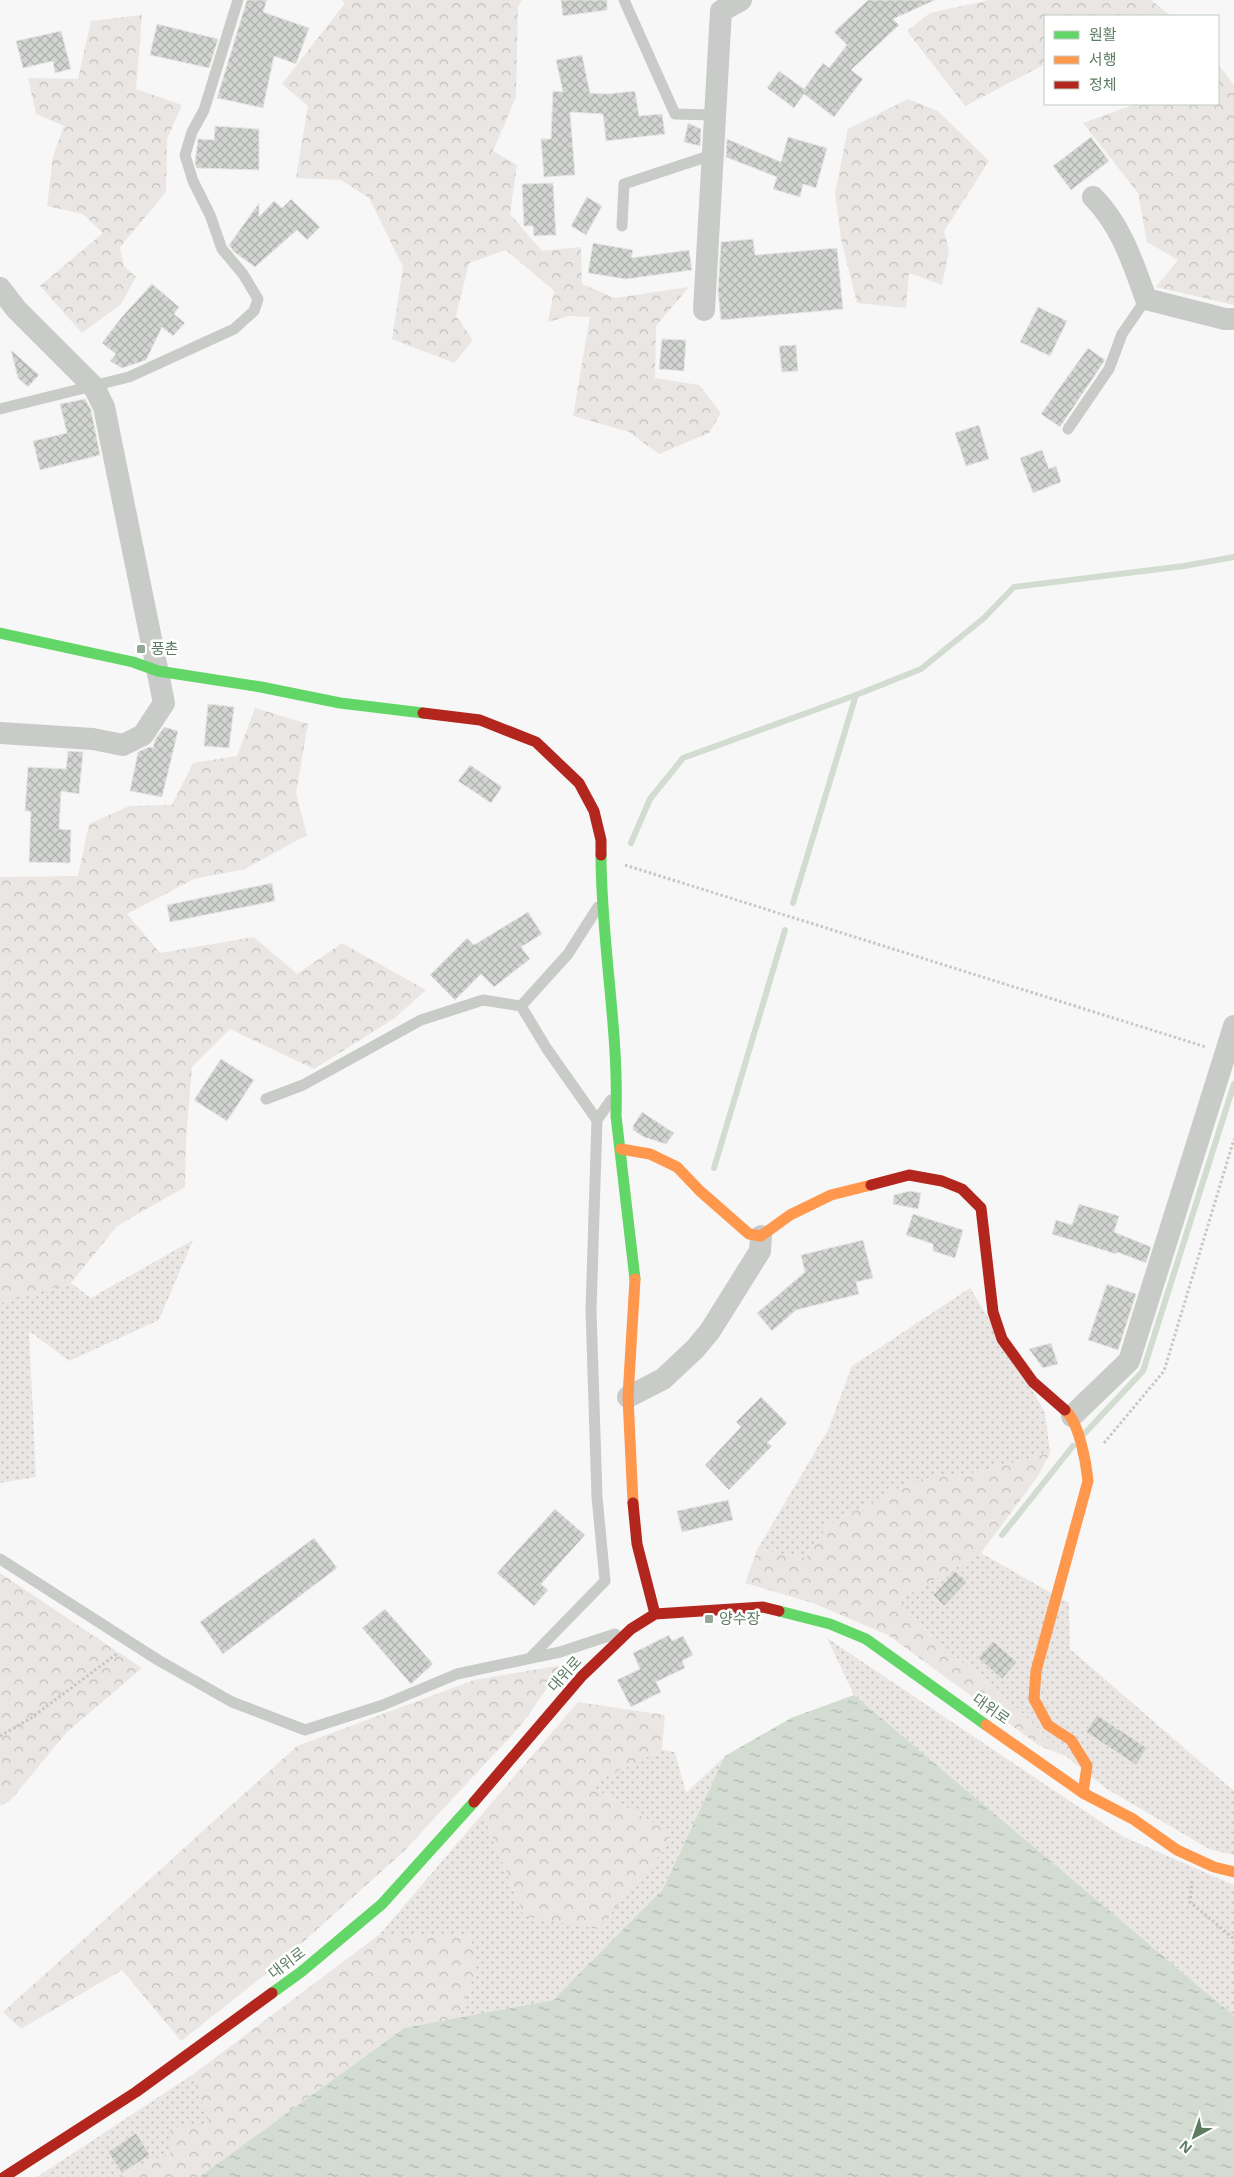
<svg xmlns="http://www.w3.org/2000/svg" width="1234" height="2177" font-family="'Open Sans','Noto Sans KR',sans-serif">
<defs>
<pattern id="grass-dots" width="8" height="8" patternUnits="userSpaceOnUse" patternTransform="scale(1.25)"><rect width="8" height="8" fill="#eae6e4"/><path d="M2 2h.1M6 6h.1" fill="none" stroke="#c1c0bc" stroke-width="1.8" stroke-linecap="round"/></pattern>
<pattern id="forest-crowns" width="20" height="18" patternUnits="userSpaceOnUse" patternTransform="scale(1.25)"><rect width="20" height="18" fill="#eae6e4"/><path d="M2 6a3 3 0 1 1 6 0M12 15a3 3 0 1 1 6 0" fill="none" stroke="#c1c0bc"/></pattern>
<pattern id="water-ripples" width="26" height="14" patternUnits="userSpaceOnUse" patternTransform="scale(1.25)"><rect width="26" height="14" fill="#d2dcd1"/><path d="M2 4q2-2 4 0t4 0M15 11q2-2 4 0t4 0" fill="none" stroke="#aeb8ad"/></pattern>
<pattern id="building-cross-hatch" width="8" height="8" patternUnits="userSpaceOnUse" patternTransform="scale(1.25)"><rect width="8" height="8" fill="#d2d4d2"/><path d="M0 0l8 8M0 8l8-8" fill="none" stroke="#aeb1ae"/></pattern>
</defs>
<rect width="100%" height="100%" fill="#f8f7f7"/>
<path fill="url(#grass-dots)" d="M 193,1240 L 159,1320 L 69,1361 L 29,1331 L 36,1477 L 0,1483 L 0,1303 L 71,1283 L 91,1298 Z
M 970,1288 L 1045,1412 L 1050,1453 L 979,1472 L 916,1480 L 829,1524 L 806,1558 L 757,1550 L 828,1430 L 852,1366 Z
M 981,1553 L 1069,1603 L 1070,1649 L 1234,1791 L 1234,1855 L 1209,1849 L 1107,1789 L 1067,1757 L 1019,1710 L 927,1633 L 899,1600 Z
M 827,1638 L 1122,1836 L 1234,1885 L 1234,2016 L 854,1695 Z
M 662,1750 L 675,1752 L 686,1793 L 725,1756 L 663,1889 L 553,2000 L 458,2018 L 475,1972 L 380,1934 L 483,1813 L 524,1916 L 672,1831 L 653,1823 L 589,1785 Z
M 192,2075 L 211,2124 L 172,2152 L 116,2177 L 37,2177 Z"/>
<path fill="url(#forest-crowns)" d="M 341,0 L 522,0 L 518,7 L 516,97 L 493,151 L 517,165 L 510,214 L 542,251 L 581,247 L 582,284 L 615,298 L 689,287 L 656,326 L 655,378 L 699,385 L 721,413 L 709,433 L 659,454 L 629,432 L 573,416 L 590,317 L 569,316 L 548,322 L 554,291 L 506,250 L 469,263 L 456,316 L 473,340 L 454,363 L 392,339 L 403,267 L 369,198 L 341,180 L 296,178 L 308,106 L 282,84 L 345,3 Z
M 989,0 L 1151,0 L 1171,16 L 1045,16 L 1045,64 L 965,106 L 907,31 L 930,13 Z
M 142,15 L 136,89 L 182,105 L 167,139 L 166,192 L 120,247 L 124,266 L 136,277 L 121,304 L 82,333 L 40,286 L 103,233 L 83,214 L 47,206 L 53,156 L 64,126 L 36,114 L 28,78 L 78,79 L 91,21 Z
M 1218,64 L 1234,85 L 1234,305 L 1156,287 L 1178,260 L 1147,242 L 1138,193 L 1083,123 L 1136,104 L 1218,104 Z
M 908,99 L 938,111 L 989,161 L 944,231 L 949,251 L 942,285 L 909,273 L 906,308 L 857,303 L 841,239 L 835,193 L 848,129 Z
M 255,708 L 308,724 L 296,793 L 307,835 L 245,869 L 194,879 L 127,914 L 160,953 L 254,937 L 297,974 L 342,943 L 426,990 L 395,1018 L 314,1069 L 230,1029 L 192,1067 L 186,1139 L 185,1187 L 117,1226 L 71,1283 L 0,1303 L 0,877 L 78,876 L 89,824 L 129,806 L 172,805 L 193,763 L 237,756 Z
M 1050,1453 L 1038,1476 L 981,1553 L 899,1600 L 927,1633 L 1019,1710 L 1067,1757 L 1038,1745 L 888,1635 L 813,1603 L 745,1583 L 757,1550 L 806,1558 L 829,1524 L 916,1480 L 979,1472 Z
M 0,1573 L 142,1668 L 67,1732 L 10,1801 L 0,1806 Z
M 563,1665 L 522,1724 L 404,1851 L 281,1962 L 181,2041 L 122,1970 L 21,2029 L 3,2012 L 297,1746 L 474,1680 Z
M 578,1702 L 665,1715 L 662,1750 L 589,1785 L 653,1823 L 672,1830 L 666,1848 L 598,1929 L 524,1916 L 483,1813 Z
M 380,1934 L 471,1935 L 475,1972 L 458,2018 L 404,2028 L 199,2177 L 116,2177 L 172,2152 L 170,2128 L 210,2124 L 192,2075 Z"/>
<path fill="url(#water-ripples)" d="M 854,1695 L 1234,2016 L 1234,2177 L 199,2177 L 404,2028 L 553,2000 L 663,1889 L 725,1756 L 791,1718 Z"/>
<g fill="none" stroke-linecap="round" stroke-linejoin="round">
<path stroke="#d2dcd1" stroke-width="6" d="M 631,843 L 650,799 L 683,758 L 856,695 L 921,669 L 984,618 L 1014,587 L 1184,566 L 1234,557
M 793,903 L 856,695
M 714,1168 L 785,930
M 1085,1433 L 1143,1371 L 1234,1084
M 1002,1535 L 1073,1446"/>
</g>
<path fill="url(#building-cross-hatch)" stroke="#e7e6e6" d="M 247,0 L 267,0 L 263,12 L 309,28 L 296,64 L 274,56 L 263,108 L 217,98 Z
M 561,0 L 607,0 L 607,10 L 563,16 Z
M 868,0 L 935,0 L 893,19 L 899,25 L 851,70 L 863,79 L 834,117 L 804,94 L 794,108 L 767,88 L 779,71 L 804,89 L 823,63 L 829,68 L 847,45 L 834,32 Z
M 157,24 L 218,39 L 209,68 L 150,55 Z
M 61,31 L 71,69 L 55,73 L 53,61 L 23,68 L 16,41 Z
M 582,55 L 590,93 L 607,94 L 635,91 L 639,116 L 662,114 L 665,134 L 606,141 L 603,114 L 570,112 L 575,175 L 544,177 L 541,139 L 551,139 L 553,91 L 563,92 L 556,60 Z
M 688,123 L 701,129 L 700,146 L 684,142 Z
M 215,126 L 259,129 L 259,170 L 197,168 L 195,163 L 198,139 L 214,140 Z
M 788,137 L 827,148 L 816,188 L 803,184 L 800,197 L 773,189 L 777,177 L 726,157 L 727,139 L 781,162 Z
M 1091,137 L 1109,161 L 1071,190 L 1053,166 Z
M 553,183 L 556,235 L 534,236 L 533,226 L 524,226 L 522,184 Z
M 587,197 L 602,206 L 586,235 L 571,226 Z
M 291,199 L 320,227 L 307,240 L 297,230 L 255,267 L 234,252 L 229,245 L 259,203 L 259,217 L 274,201 L 282,208 Z
M 753,239 L 755,255 L 837,248 L 843,309 L 721,320 L 718,291 L 721,242 Z
M 593,243 L 633,250 L 631,258 L 689,250 L 692,270 L 626,279 L 588,273 Z
M 152,284 L 179,307 L 174,314 L 185,323 L 173,336 L 162,327 L 146,360 L 122,368 L 110,361 L 116,354 L 102,343 L 121,318 Z
M 1038,307 L 1067,321 L 1050,356 L 1020,342 Z
M 662,339 L 686,340 L 684,371 L 659,369 Z
M 796,345 L 798,371 L 782,372 L 779,346 Z
M 1088,348 L 1105,360 L 1060,427 L 1041,414 Z
M 11,350 L 39,375 L 28,387 L 18,378 Z
M 85,399 L 91,410 L 100,455 L 40,470 L 33,441 L 67,433 L 60,404 Z
M 979,425 L 989,459 L 966,466 L 955,433 Z
M 1042,450 L 1049,469 L 1056,466 L 1061,482 L 1033,493 L 1020,458 Z
M 208,704 L 234,707 L 229,748 L 204,746 Z
M 164,727 L 178,731 L 162,797 L 130,791 L 138,752 L 149,747 L 153,748 L 155,740 Z
M 68,751 L 83,752 L 79,794 L 61,791 L 59,829 L 71,830 L 70,863 L 29,862 L 31,811 L 25,811 L 28,767 L 66,769 Z
M 470,765 L 502,787 L 491,803 L 458,781 Z
M 272,883 L 275,901 L 170,922 L 167,905 Z
M 528,912 L 542,934 L 521,947 L 530,959 L 494,987 L 481,974 L 455,1000 L 430,975 L 467,938 L 474,945 Z
M 221,1059 L 254,1080 L 227,1121 L 194,1100 Z
M 642,1112 L 674,1133 L 666,1144 L 644,1137 L 633,1130 L 633,1126 Z
M 910,1191 L 921,1193 L 918,1209 L 893,1204 L 894,1195 Z
M 1079,1204 L 1119,1216 L 1114,1232 L 1151,1247 L 1146,1263 L 1117,1252 L 1116,1254 L 1052,1234 L 1056,1220 L 1072,1225 Z
M 913,1214 L 963,1230 L 955,1258 L 933,1251 L 933,1244 L 906,1235 Z
M 863,1240 L 873,1278 L 856,1282 L 859,1294 L 796,1310 L 772,1331 L 757,1313 L 805,1272 L 801,1255 Z
M 1107,1284 L 1136,1294 L 1118,1350 L 1088,1340 Z
M 1051,1343 L 1058,1364 L 1043,1368 L 1029,1349 Z
M 761,1397 L 787,1423 L 767,1443 L 772,1446 L 729,1490 L 705,1465 L 741,1427 L 736,1422 Z
M 728,1500 L 733,1520 L 682,1532 L 677,1511 Z
M 555,1509 L 585,1535 L 541,1584 L 548,1590 L 534,1606 L 497,1573 Z
M 314,1538 L 337,1568 L 223,1654 L 200,1622 Z
M 955,1571 L 967,1582 L 944,1606 L 933,1595 Z
M 385,1609 L 433,1664 L 411,1684 L 362,1628 Z
M 669,1635 L 672,1641 L 683,1636 L 693,1655 L 682,1661 L 685,1668 L 656,1682 L 661,1692 L 631,1707 L 617,1680 L 640,1669 L 633,1653 Z
M 993,1641 L 1017,1662 L 1002,1679 L 978,1658 Z
M 1097,1715 L 1147,1748 L 1136,1765 L 1086,1732 Z
M 136,2133 L 150,2155 L 122,2173 L 108,2152 Z"/>
<g fill="none" stroke-linecap="round" stroke-linejoin="round">
<path stroke="#c5c8c6" stroke-width="3" stroke-dasharray="2.5 2.5" stroke-linecap="butt" d="M 625,865 L 1206,1047
M 1104,1443 L 1164,1371 L 1234,1139
M 0,1736 L 31,1718 L 118,1653
M 1192,1881 L 1190,1902 L 1234,1939"/>
<path stroke="#c8cbc8" stroke-width="11" d="M 624,0 L 675,114 L 715,115
M 622,226 L 624,184 L 712,155
M 0,409 L 129,377 L 234,329 L 254,311 L 258,299 L 243,274 L 222,249 L 210,215 L 193,181 L 185,155 L 192,132 L 204,110 L 238,0
M 1068,429 L 1109,369 L 1122,334 L 1146,299
M 521,1006 L 568,954 L 598,907
M 266,1099 L 303,1085 L 421,1020 L 483,1000 L 521,1006 L 547,1049 L 597,1120
M 0,1559 L 158,1660 L 232,1702 L 305,1730 L 383,1705 L 457,1674 L 560,1652 L 615,1634
M 530,1658 L 605,1581 L 597,1497 L 591,1310 L 597,1120 L 611,1100"/>
<path stroke="#c8cbc8" stroke-width="22" d="M 1093,197 C 1121,225 1133,263 1146,299 L 1225,319 L 1234,319
M 0,288 L 16,309 L 94,387 L 104,407 L 164,703 L 143,735 L 123,745 L 93,739 L 0,733
M 704,310 L 721,11 L 741,0
M 628,1397 L 663,1379 L 695,1349 L 710,1331 L 760,1251 L 761,1236
M 1072,1416 L 1129,1361 L 1234,1026"/>
<path stroke="#63d668" stroke-width="11" d="M 0,633 L 133,662 L 158,671 L 261,687 L 340,703 L 423,713
M 601,855 C 601,942 619,1029 616,1116 L 635,1279
M 779,1611 L 830,1624 L 866,1639 L 986,1725
M 272,1993 L 301,1972 L 382,1904 L 474,1802"/>
<path stroke="#ff974d" stroke-width="11" d="M 621,1149 L 650,1154 L 677,1167 L 700,1191 L 749,1234 L 761,1236 L 790,1215 L 831,1195 L 871,1185
M 1065,1410 C 1079,1422 1086,1462 1088,1481 L 1036,1671 L 1034,1699 L 1048,1725 L 1071,1740 L 1087,1766 L 1083,1793
M 633,1503 L 628,1397 L 635,1279
M 986,1725 L 1083,1793 L 1133,1819 L 1177,1850 L 1214,1867 L 1234,1872"/>
<path stroke="#b3261e" stroke-width="11" d="M 423,713 L 480,720 L 536,742 L 579,783 L 594,811 L 601,840 L 601,855
M 871,1185 L 909,1175 L 942,1181 L 962,1189 L 981,1208 L 993,1312 L 1002,1339 L 1033,1382 L 1065,1410
M 633,1503 L 637,1544 L 655,1614
M 474,1802 L 582,1676 L 631,1629 L 655,1614 L 763,1607 L 779,1611
M 4,2177 L 136,2092 L 272,1993"/>
</g>
<g fill="#93a897" stroke="#fff" stroke-width="2">
<rect x="136" y="644" width="10" height="10" rx="2.5"/>
<rect x="704" y="1614" width="10" height="10" rx="2.5"/>
</g>
<g text-anchor="middle" stroke-width="5" stroke-linejoin="round" paint-order="stroke">
<g font-size="15" fill="#5d7d63" stroke="#fff" text-anchor="start">
<text x="151" y="654">풍촌</text>
<text x="719" y="1624">양수장</text>
</g>
<g font-size="15" fill="#5d7d63" stroke="#fff">
<text transform="translate(565 1674) rotate(-48)" y="5">대위로</text>
<text transform="translate(991 1709) rotate(35)" y="5">대위로</text>
<text transform="translate(287 1963) rotate(-37)" y="5">대위로</text>
</g>
</g>
<rect x="1044" y="15" width="175" height="90" fill="#ffffff" stroke="#becbc1"/>
<rect x="1054" y="31" width="25" height="8" fill="#63d668" stroke="#becbc1"/>
<text x="1089" y="40" font-size="15" fill="#5d7d63">원활</text>
<rect x="1054" y="56" width="25" height="8" fill="#ff974d" stroke="#becbc1"/>
<text x="1089" y="65" font-size="15" fill="#5d7d63">서행</text>
<rect x="1054" y="81" width="25" height="8" fill="#b3261e" stroke="#becbc1"/>
<text x="1089" y="90" font-size="15" fill="#5d7d63">정체</text>
<g transform="translate(1194 2137) rotate(220)" stroke="#ffffff" stroke-width="4" paint-order="stroke">
<path d="M0-4L9 19L0 12L-9 19Z" fill="#5d7d63"/>
<text y="-8" font-size="14" font-weight="bold" text-anchor="middle" fill="#5d7d63">N</text>
</g>
</svg>
